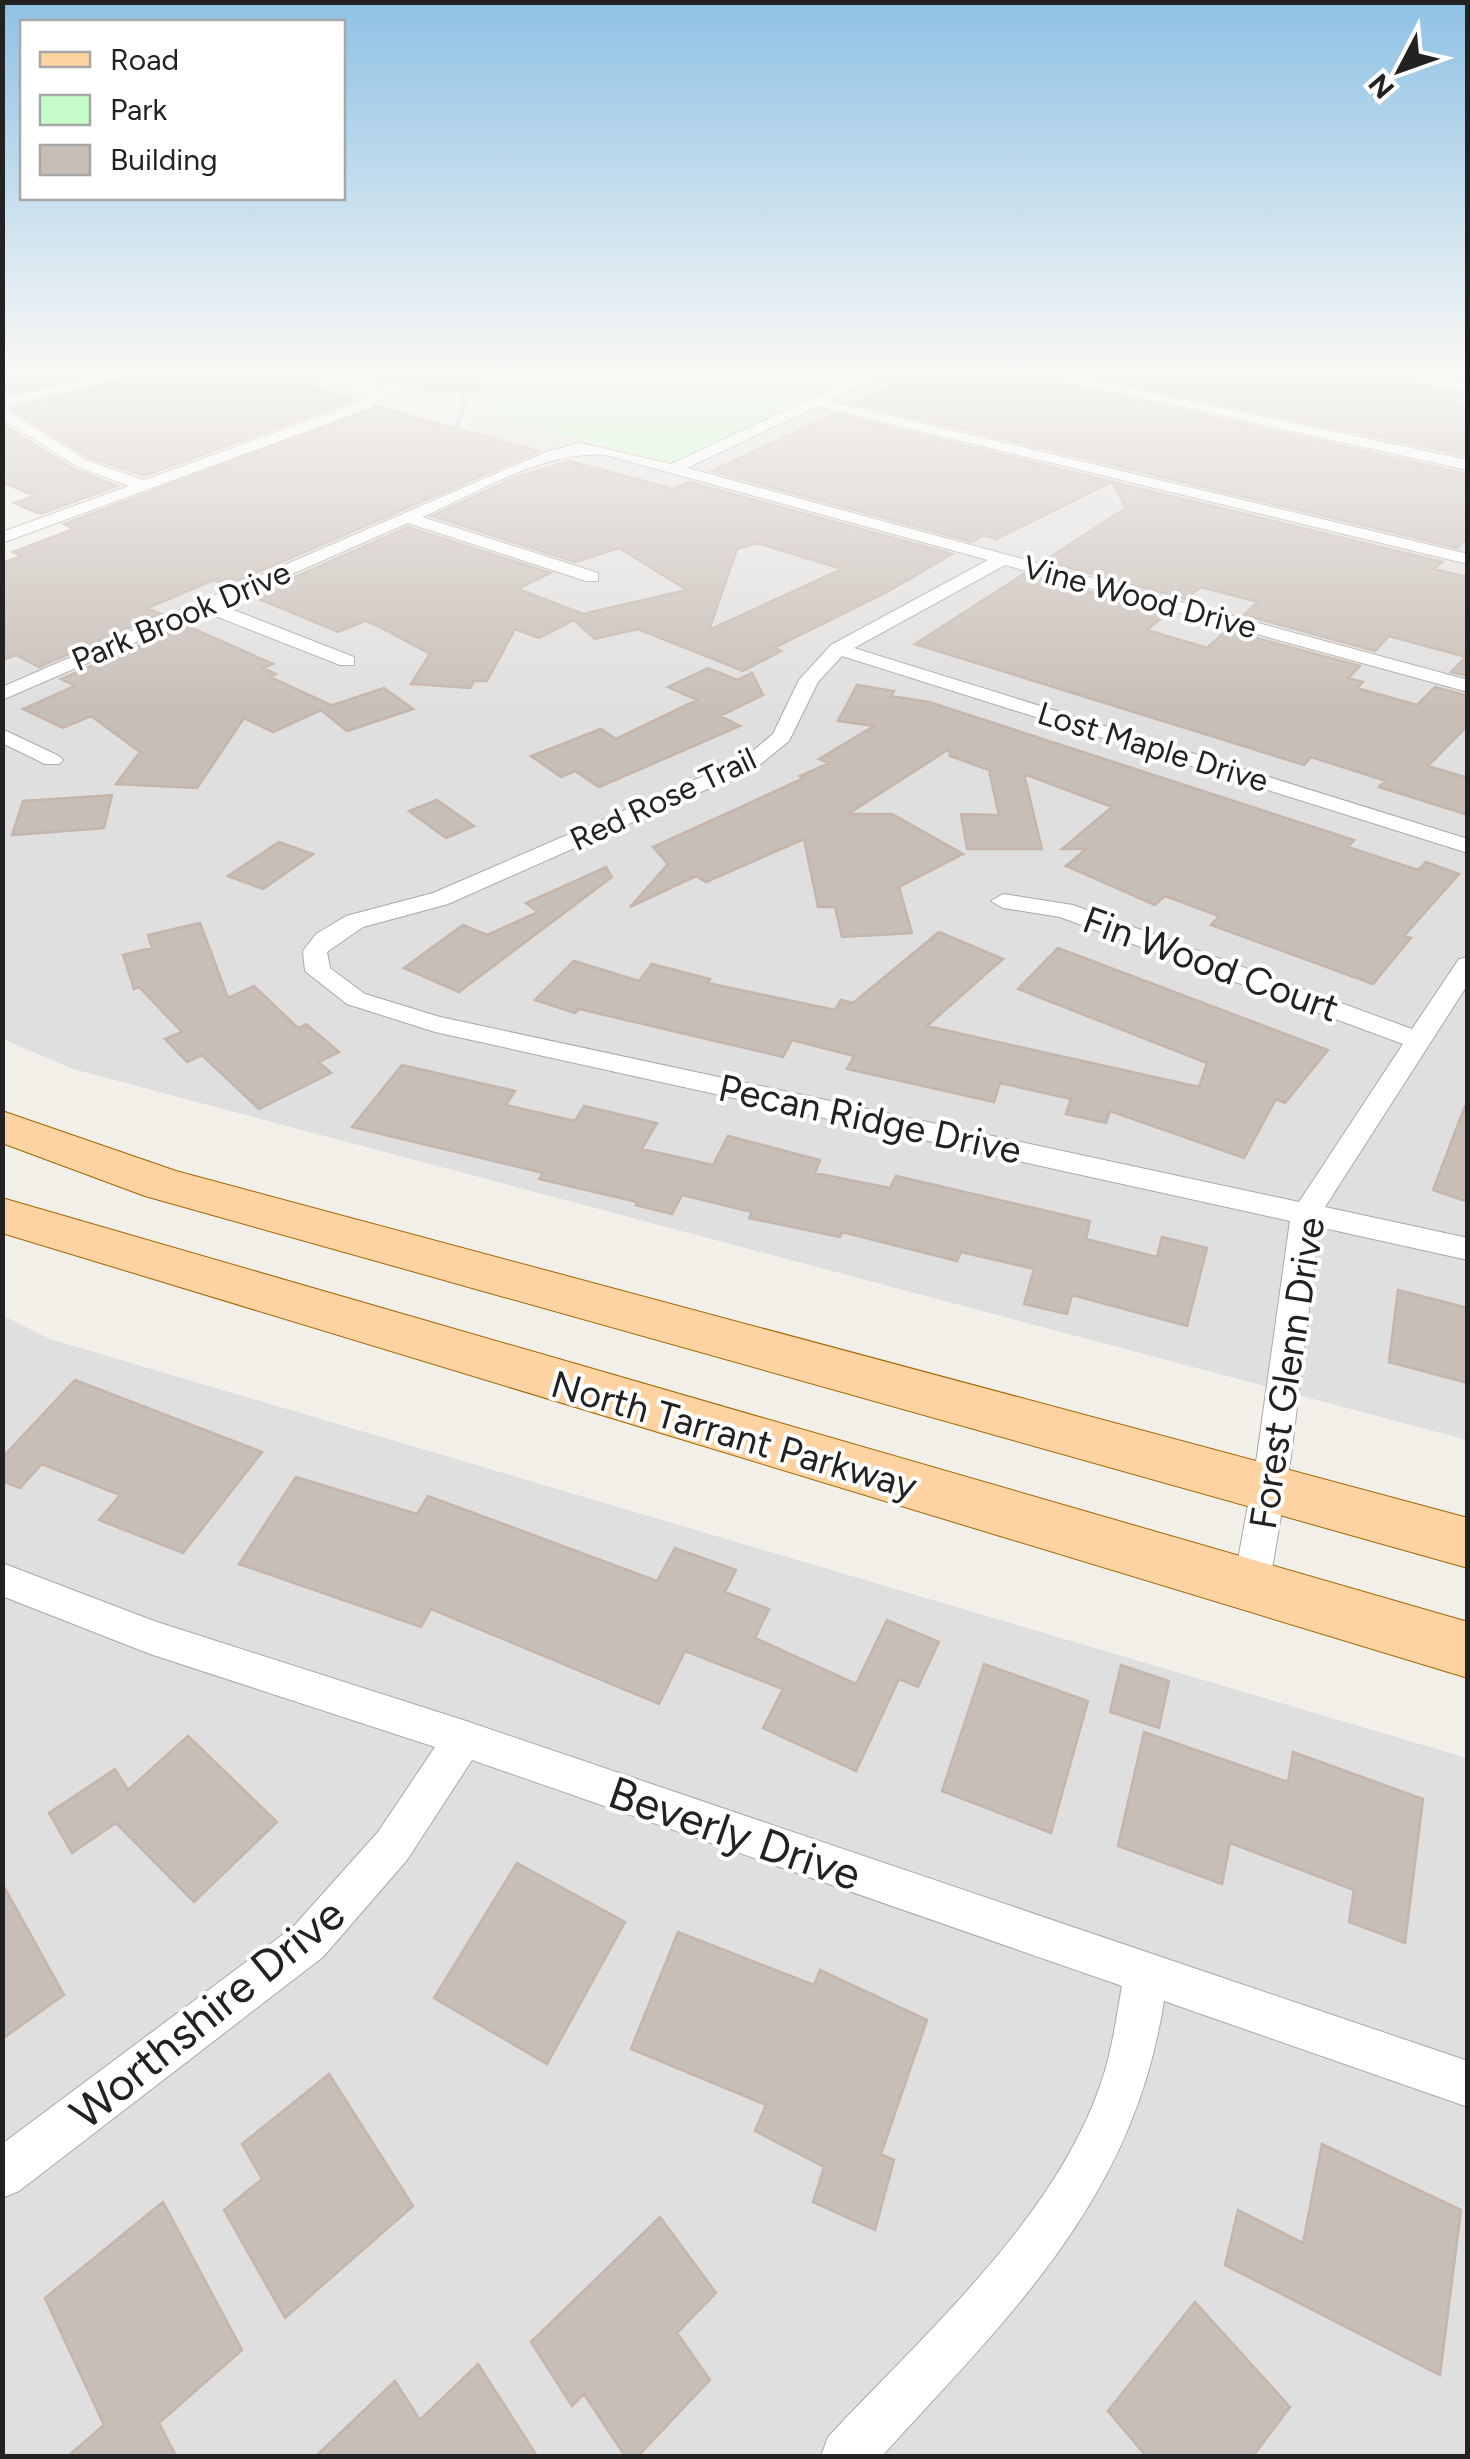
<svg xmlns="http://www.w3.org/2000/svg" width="1470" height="2459" font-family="Figtree,sans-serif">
<rect width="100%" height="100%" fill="#f2efe8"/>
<path fill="#e0dfdf" d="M 870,369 L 1467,369 L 1467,1440 L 73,1069 L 3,1039 L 3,621 L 457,437 L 482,412 L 670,465 Z
M 2,1315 L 50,1339 L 1467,1758 L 1467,2456 L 3,2456 Z"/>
<path fill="#aed29c" d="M 363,369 L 517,369 L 506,378 L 478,377 L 479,393 C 434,395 397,386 354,372 Z"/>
<path fill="#c6fcc9" d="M 517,369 L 870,369 L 670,465 L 482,412 L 477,377 L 506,378 Z"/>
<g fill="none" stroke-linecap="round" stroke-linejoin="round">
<path stroke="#a8d5e1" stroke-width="5" d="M 448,433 L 456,429 L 464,406 L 462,369"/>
</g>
<path fill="#c7beb7" stroke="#c5b5aa" stroke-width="2.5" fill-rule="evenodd" d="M 2,369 L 119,369 L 2,395 Z
M 164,369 L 291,369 L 320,381 L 308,385 L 355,400 L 144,476 L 90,458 L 10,409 Z
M 924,369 L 964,369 L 1039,386 L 1053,382 L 1468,474 L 1468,538 L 1457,548 L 855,403 Z
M 1078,369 L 1357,369 L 1360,373 L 1460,394 L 1448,404 L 1468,408 L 1468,456 L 1072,372 Z
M 377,407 L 539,451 L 228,585 L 214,580 L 147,608 L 161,614 L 39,667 L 16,655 L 2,660 L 2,563 L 21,556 L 13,552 L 74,529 L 64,524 Z
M 834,414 L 1442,562 L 1434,569 L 1468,577 L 1468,676 L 1451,672 L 1466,657 L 1389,636 L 1375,651 L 1244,615 L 1258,602 L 1201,587 L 1185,599 L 1044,561 L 1126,508 L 1112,482 L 996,539 L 983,535 L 972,542 L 712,471 Z
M 2,424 L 76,470 L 118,486 L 40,514 L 14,503 L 35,496 L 2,482 Z
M 569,461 L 674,489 L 689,482 L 952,554 L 887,592 L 774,648 L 781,651 L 743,671 L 638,629 L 595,639 L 574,620 L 539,638 L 515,629 L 487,681 L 474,681 L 470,688 L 411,684 L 430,654 L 374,624 L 365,621 L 338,632 L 252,596 L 408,527 L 550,573 L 518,589 L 583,614 L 687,590 L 619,548 L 575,562 L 432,516 L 514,478 ZM 757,543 L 842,569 L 709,630 L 737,549 Z
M 1024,574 L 1167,613 L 1147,630 L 1207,648 L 1227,630 L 1360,666 L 1348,678 L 1363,682 L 1357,688 L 1417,705 L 1435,687 L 1468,696 L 1468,725 L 1428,766 L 1468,778 L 1468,815 L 1379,787 L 1386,781 L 1311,757 L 1304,765 L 915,644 Z
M 185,625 L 273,664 L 263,668 L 276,674 L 270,677 L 331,705 L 327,707 L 384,688 L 413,709 L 347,731 L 321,710 L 273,732 L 244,718 L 197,788 L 116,784 L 140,752 L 91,716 L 63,728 L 23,709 L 75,686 L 61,679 Z
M 708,668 L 737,680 L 752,673 L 763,695 L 720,716 L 740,726 L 599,787 L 575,771 L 561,777 L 531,756 L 601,729 L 616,739 L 697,700 L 668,687 Z
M 857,685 L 894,691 L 891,696 L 929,702 L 1354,840 L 1348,847 L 1418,870 L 1426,862 L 1459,874 L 1404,936 L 1411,938 L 1373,984 L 1211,925 L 1219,916 L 1165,896 L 1155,905 L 1066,866 L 1086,849 L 1062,849 L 1112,807 L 1024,774 L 1042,849 L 967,849 L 961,814 L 999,815 L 989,770 L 950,756 L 949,749 L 848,814 L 892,814 L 963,854 L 899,887 L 912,933 L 842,937 L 835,907 L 818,907 L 804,839 L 706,882 L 696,876 L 630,907 L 668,864 L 653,847 L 804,778 L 800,776 L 829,763 L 819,759 L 874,726 L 838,721 Z
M 112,795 L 104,828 L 12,835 L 23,801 Z
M 437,800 L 474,826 L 446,838 L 409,811 Z
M 279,842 L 313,854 L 263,889 L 228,876 Z
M 606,867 L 612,877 L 459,992 L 404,968 L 463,925 L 487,935 L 538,912 L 526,903 Z
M 200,923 L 228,998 L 254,986 L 298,1028 L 306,1024 L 339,1052 L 319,1062 L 331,1073 L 259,1109 L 202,1055 L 187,1062 L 165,1039 L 182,1032 L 139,987 L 134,989 L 123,955 L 152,948 L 148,935 Z
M 939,932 L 1003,959 L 927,1026 L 1199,1087 L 1207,1063 L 1018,989 L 1058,948 L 1328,1050 L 1285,1103 L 1276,1099 L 1244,1158 L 1110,1111 L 1106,1123 L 1066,1114 L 1071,1099 L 1000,1083 L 994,1102 L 847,1069 L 854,1056 L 792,1040 L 783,1057 L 579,1009 L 575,1013 L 535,1000 L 574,961 L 639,981 L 652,964 L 710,979 L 708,983 L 835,1010 L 841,1000 L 853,1003 Z
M 402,1065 L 515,1091 L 506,1105 L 575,1121 L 584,1106 L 657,1123 L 642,1149 L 713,1165 L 728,1136 L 820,1160 L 815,1173 L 890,1188 L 896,1176 L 1090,1221 L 1086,1239 L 1157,1257 L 1162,1237 L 1207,1248 L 1187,1326 L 1072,1295 L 1067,1314 L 1024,1304 L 1034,1269 L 961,1252 L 957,1261 L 842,1232 L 840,1237 L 749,1218 L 752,1212 L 682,1195 L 672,1214 L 636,1205 L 637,1202 L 539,1179 L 543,1173 L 352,1127 Z
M 1465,1106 L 1468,1106 L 1468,1202 L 1433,1190 Z
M 1398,1290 L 1468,1308 L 1468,1383 L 1389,1362 Z
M 75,1380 L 262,1452 L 183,1553 L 99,1520 L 120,1495 L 42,1464 L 20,1488 L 2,1481 L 2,1458 Z
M 296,1477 L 417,1514 L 428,1496 L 657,1581 L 675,1548 L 736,1570 L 725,1592 L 769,1609 L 755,1638 L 856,1684 L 887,1620 L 939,1642 L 918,1687 L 899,1679 L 856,1771 L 763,1728 L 783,1689 L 685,1651 L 659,1704 L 431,1609 L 421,1627 L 239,1564 Z
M 984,1664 L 1088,1701 L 1051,1833 L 942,1791 Z
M 1121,1665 L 1169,1681 L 1159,1728 L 1110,1712 Z
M 1144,1732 L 1288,1782 L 1293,1752 L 1423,1799 L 1405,1943 L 1349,1922 L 1354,1890 L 1230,1843 L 1222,1884 L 1118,1846 Z
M 188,1736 L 277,1822 L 194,1902 L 116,1823 L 72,1853 L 49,1813 L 115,1769 L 128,1790 Z
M 517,1863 L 625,1922 L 547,2064 L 434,1998 Z
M 2,1883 L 64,1995 L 2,2039 Z
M 678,1932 L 814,1985 L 820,1970 L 927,2020 L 881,2154 L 894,2160 L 875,2230 L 813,2202 L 824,2167 L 755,2131 L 766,2105 L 631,2049 Z
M 329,2074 L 413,2206 L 285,2318 L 224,2210 L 262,2179 L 242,2144 Z
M 1322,2144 L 1461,2210 L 1440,2375 L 1225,2265 L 1238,2210 L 1303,2243 Z
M 163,2202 L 242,2350 L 159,2423 L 176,2456 L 68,2456 L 104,2425 L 45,2298 Z
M 660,2217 L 716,2293 L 677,2333 L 710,2380 L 638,2456 L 625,2456 L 584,2394 L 572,2406 L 531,2342 Z
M 1195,2302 L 1290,2407 L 1253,2456 L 1146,2456 L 1108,2411 Z
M 478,2364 L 537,2456 L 316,2456 L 395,2381 L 420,2420 Z"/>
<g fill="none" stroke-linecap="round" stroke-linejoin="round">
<g stroke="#a9a9a9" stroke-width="2">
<path id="minor" d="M 135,369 L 160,369 L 2,407 L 2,399 Z
M 295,369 C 322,369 365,375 385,394 L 370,408 L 2,543 L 2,532 L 129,486 L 78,467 L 2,419 L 2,408 L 88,461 L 144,480 L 360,402 L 369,394 Z
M 874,369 L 892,369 L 829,401 L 1468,554 L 1468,564 L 817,406 L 687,468 L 1468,680 L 1468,692 L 1005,565 L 854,648 L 1468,839 L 1468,853 L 842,656 L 818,682 L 789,741 L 757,767 L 448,904 L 363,927 L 327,952 L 330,968 L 365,994 L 440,1017 L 1299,1202 L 1403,1044 L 1060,917 L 1003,908 L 991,901 L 1003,894 L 1073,905 L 1412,1029 L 1459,959 L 1468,957 L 1468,984 L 1325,1207 L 1468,1238 L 1468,1260 L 1319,1227 L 1291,1456 L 1269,1587 L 1264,1598 L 1251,1603 L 1238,1598 L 1233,1587 L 1257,1456 L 1290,1221 L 435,1032 L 347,1004 L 305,971 L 303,951 L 316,934 L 346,916 L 433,893 L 743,759 L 773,734 L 799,680 L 831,645 L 988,560 L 606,455 C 547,449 476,493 422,517 L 598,573 L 598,581 L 586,581 L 408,523 L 221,605 L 354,657 L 354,665 L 340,665 L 205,612 L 2,700 L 2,687 L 546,452 L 580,443 L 671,464 Z
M 1012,369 L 1038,369 L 1468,460 L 1468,470 Z
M 1361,369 L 1389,369 L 1468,384 L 1468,392 Z
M 2,729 L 59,756 L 63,760 L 59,764 L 45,764 L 2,743 Z
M 2,1563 L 154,1621 L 463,1720 L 1468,2061 L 1468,2107 L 1164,2001 C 1133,2200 1011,2314 882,2456 L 821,2456 L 828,2437 C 924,2334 1055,2219 1101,2083 C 1112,2052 1116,2019 1122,1986 L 472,1760 L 407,1860 L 323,1957 L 19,2191 L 2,2198 L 2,2144 L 293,1927 L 378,1832 L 435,1747 L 150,1654 L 2,1596 Z"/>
</g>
<g stroke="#9f6600" stroke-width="2">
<path id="primary" d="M 2,1111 L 176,1171 L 1468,1518 L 1468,1568 L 145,1196 L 2,1143 Z
M 2,1198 L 1468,1622 L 1468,1678 L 2,1233 Z"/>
</g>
<use href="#minor" fill="#fff" fill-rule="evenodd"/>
<use href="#primary" fill="#ffd3a1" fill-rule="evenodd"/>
</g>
<linearGradient id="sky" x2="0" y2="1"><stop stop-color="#8ec1e5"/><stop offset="0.52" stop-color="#f9f8f5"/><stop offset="1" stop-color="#f9f8f5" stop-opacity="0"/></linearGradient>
<rect width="1470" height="713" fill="url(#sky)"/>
<g text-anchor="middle" stroke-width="8" stroke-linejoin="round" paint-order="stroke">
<g font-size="32" fill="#222" stroke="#fff">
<text transform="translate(1140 597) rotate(15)" y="11">Vine Wood Drive</text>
<text transform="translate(181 616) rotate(-23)" y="11">Park Brook Drive</text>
<text transform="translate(1153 747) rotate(17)" y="11">Lost Maple Drive</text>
<text transform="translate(663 799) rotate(-25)" y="11">Red Rose Trail</text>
</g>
<g font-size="38" fill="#222" stroke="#fff">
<text transform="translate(1211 964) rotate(20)" y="13">Fin Wood Court</text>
<text transform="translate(870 1119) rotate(12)" y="13">Pecan Ridge Drive</text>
<text transform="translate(1287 1373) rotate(-81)" y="13">Forest Glenn Drive</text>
<text transform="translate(734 1435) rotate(16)" y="13">North Tarrant Parkway</text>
</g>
<g font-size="45" fill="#222" stroke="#fff">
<text transform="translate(735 1833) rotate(19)" y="16">Beverly Drive</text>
<text transform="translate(207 2013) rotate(-39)" y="16">Worthshire Drive</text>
</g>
</g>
<rect width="1470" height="2459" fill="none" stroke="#222222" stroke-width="10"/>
<rect x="20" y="20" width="325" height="180" fill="#ffffff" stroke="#a7a7a7" stroke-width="2.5"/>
<rect x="40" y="52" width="50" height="15" fill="#ffd3a1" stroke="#a7a7a7" stroke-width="2.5"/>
<text x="110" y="70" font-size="30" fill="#222222">Road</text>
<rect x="40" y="95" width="50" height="30" fill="#c6fcc9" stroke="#a7a7a7" stroke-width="2.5"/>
<text x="110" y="120" font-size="30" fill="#222222">Park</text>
<rect x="40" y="145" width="50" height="30" fill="#c7beb7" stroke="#a7a7a7" stroke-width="2.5"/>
<text x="110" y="170" font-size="30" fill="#222222">Building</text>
<g transform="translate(1400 70) rotate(229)" stroke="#ffffff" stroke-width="8" paint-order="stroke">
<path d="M0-8L18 38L0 25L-18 38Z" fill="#222222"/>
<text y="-15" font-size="28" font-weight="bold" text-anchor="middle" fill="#222222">N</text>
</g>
</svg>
